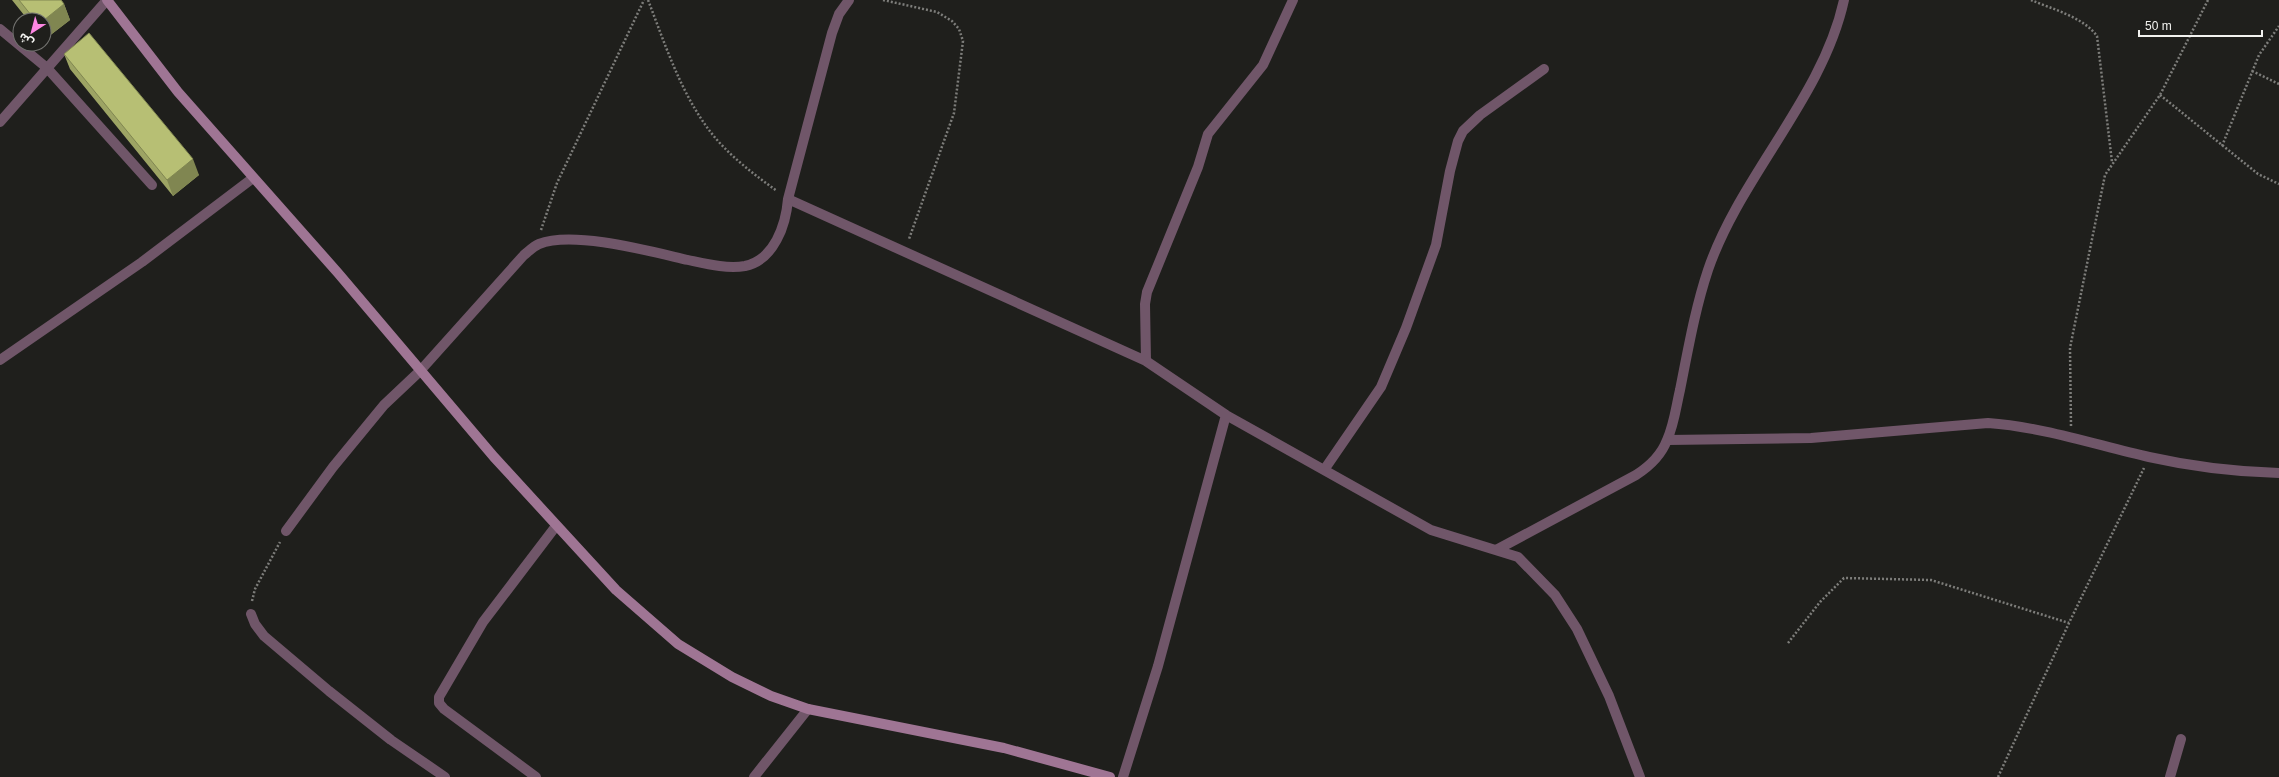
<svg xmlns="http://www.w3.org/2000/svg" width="2279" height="777" font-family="Helvetica,'Noto Sans Arabic',sans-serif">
<rect width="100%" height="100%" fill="#1f1f1c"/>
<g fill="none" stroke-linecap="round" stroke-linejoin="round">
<path stroke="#7d7d7a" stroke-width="2.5" stroke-dasharray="2 2" stroke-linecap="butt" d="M 648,0 C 665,44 680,91 709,130 C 727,154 752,173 777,191
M 883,0 L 937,12 L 952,21 L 959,29 L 963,41 L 954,113 L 909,239
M 2031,0 C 2052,9 2083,17 2097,36 L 2112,162
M 2252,71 L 2279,84
M 2160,95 L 2258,174 L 2279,184
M 2222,146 L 2259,55 L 2279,26
M 541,230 L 557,183 L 644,0
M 2071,426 L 2070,348 L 2105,175 L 2160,95 L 2208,0
M 252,601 L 255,589 L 280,542
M 1788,643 L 1820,602 L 1844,578 L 1931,580 L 2069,623
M 1998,777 L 2069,623 L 2144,468"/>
<path stroke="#705669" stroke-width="10" d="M 2170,777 L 2181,739"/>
<path stroke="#705669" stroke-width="10" d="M 0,29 L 47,68 L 152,185
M 0,122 L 107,0
M 788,199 L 1146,361
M 0,360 L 142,262 L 253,178
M 1226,415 L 1431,530 L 1518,557 L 1555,595 L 1577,629 L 1609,696 L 1640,777
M 1668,440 L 1811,438 L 1988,423 C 2043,427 2096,445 2149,457 C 2189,466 2239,472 2279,473
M 1324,470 L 1381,387 L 1406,328 L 1436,245 L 1450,171 L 1458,141 L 1463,131 L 1480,115 L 1544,69
M 286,531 L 333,467 L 384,405 L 420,371 L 524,255 C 529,251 534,246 539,244 C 573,230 653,252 688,260 C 707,264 727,269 745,266 C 774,260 786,225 788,199 L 832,33 L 839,14 L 849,0
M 1498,549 L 1636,475 C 1650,466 1661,456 1667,440 C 1674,425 1676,407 1680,390 C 1688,350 1695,309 1708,270 C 1740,176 1823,97 1844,0
M 251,614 L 255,624 L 264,636 L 329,691 L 391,740 L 445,777
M 536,777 L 444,709 L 439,703 L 439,697 L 483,622 L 556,526
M 754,777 L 808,709
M 1123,777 L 1158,666 L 1226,415 L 1146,361 L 1145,304 L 1147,292 L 1198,167 L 1208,134 L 1263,65 L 1293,0"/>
<path stroke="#9f7594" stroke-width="10" d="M 107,0 L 178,92 L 338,273 L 494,457 L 616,590 L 678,644 L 732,677 L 771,696 L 808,709 L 1004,748 L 1110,777"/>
</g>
<path fill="#9da464" d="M 12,0 L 61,0 L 64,4 L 70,20 L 44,40 L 44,20 L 28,20 Z
M 64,54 L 199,175 L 173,196 L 70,69 Z"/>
<path fill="#808651" d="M 64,4 L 70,20 L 44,40 L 44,20 Z
M 193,159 L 199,175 L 173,196 L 167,180 Z"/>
<path fill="#b7bf74" stroke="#808651" d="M 19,0 L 61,0 L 64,4 L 44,20 L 35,20 Z
M 89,33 L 193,159 L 167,180 L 64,54 Z"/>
<g transform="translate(32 32) rotate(216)"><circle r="19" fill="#1f1f1c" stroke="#737370"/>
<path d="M0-3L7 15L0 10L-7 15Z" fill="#fd86e3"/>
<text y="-6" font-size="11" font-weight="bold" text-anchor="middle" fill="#f2f2ef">ش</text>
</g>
<path d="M2139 30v6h123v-6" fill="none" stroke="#f2f2ef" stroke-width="2"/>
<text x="2145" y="30" font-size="12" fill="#f2f2ef" stroke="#1f1f1c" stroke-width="3" paint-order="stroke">50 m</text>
</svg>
